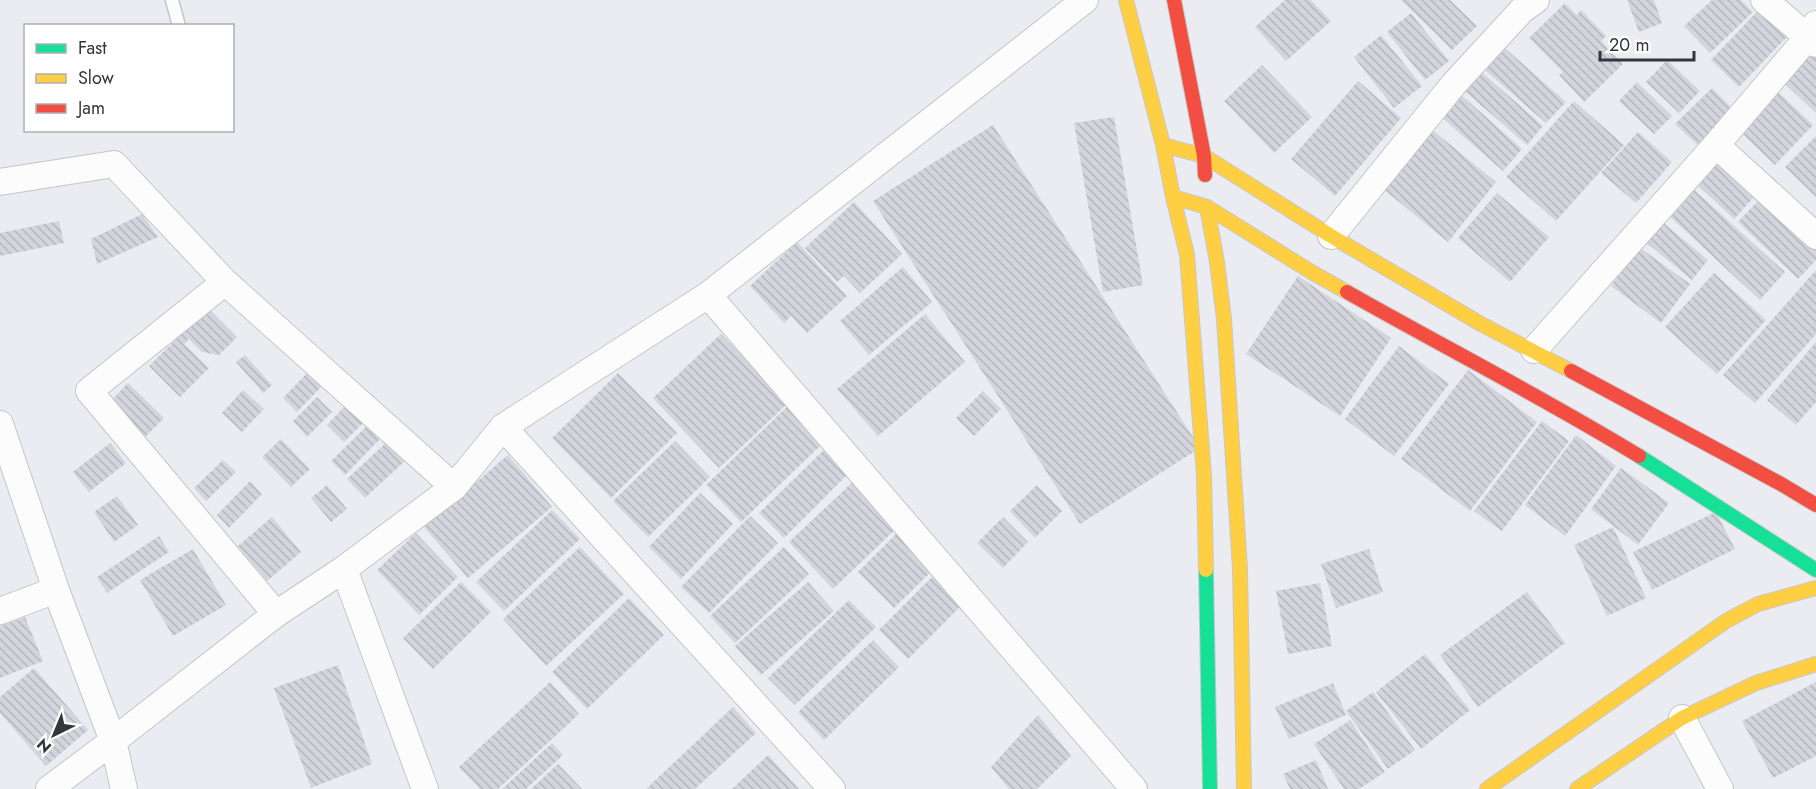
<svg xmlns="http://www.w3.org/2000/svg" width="1816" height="789" font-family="Jost,sans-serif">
<defs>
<pattern id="building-back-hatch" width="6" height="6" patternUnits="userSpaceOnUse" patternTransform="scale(1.5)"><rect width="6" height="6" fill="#d3d4dc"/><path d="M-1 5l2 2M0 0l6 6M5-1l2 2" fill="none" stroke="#b6b7be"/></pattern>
</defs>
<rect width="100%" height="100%" fill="#eaecf2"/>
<path fill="url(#building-back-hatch)" d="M 1285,0 L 1311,0 L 1331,21 L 1286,61 L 1255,27 Z
M 1401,0 L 1450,0 L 1477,26 L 1452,50 Z
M 1627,0 L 1654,0 L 1662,23 L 1639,32 Z
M 1712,0 L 1741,0 L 1753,12 L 1710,53 L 1684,26 Z
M 1768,0 L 1803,20 L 1739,87 L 1711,60 Z
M 1565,3 L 1577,15 L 1581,10 L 1606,36 L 1601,41 L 1623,64 L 1584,102 L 1559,75 L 1563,72 L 1529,38 Z
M 1411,13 L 1449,61 L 1425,80 L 1387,32 Z
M 1381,35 L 1422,86 L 1394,108 L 1354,57 Z
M 1498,42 L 1566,102 L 1546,123 L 1478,64 Z
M 1816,45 L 1816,113 L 1782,81 Z
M 1667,60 L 1700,91 L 1679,113 L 1646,82 Z
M 1262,65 L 1312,117 L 1274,153 L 1224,101 Z
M 1477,68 L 1543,126 L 1527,145 L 1460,87 Z
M 1358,81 L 1401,118 L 1335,196 L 1291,159 Z
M 1637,82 L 1672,116 L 1654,134 L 1619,101 Z
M 1773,87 L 1813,125 L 1775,165 L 1734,126 Z
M 1712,88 L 1736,112 L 1701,148 L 1675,124 Z
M 1459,93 L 1522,149 L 1503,171 L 1439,115 Z
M 1574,101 L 1624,145 L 1556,221 L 1506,177 Z
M 1114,117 L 1143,285 L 1103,292 L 1074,123 Z
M 993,125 L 1200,448 L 1080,524 L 873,201 Z
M 1431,129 L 1496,182 L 1448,242 L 1382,188 Z
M 1638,132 L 1672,162 L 1636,203 L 1601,173 Z
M 1816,136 L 1816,197 L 1785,167 Z
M 1722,146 L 1765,185 L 1734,219 L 1691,179 Z
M 1690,186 L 1785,272 L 1760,300 L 1666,213 Z
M 1770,188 L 1816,232 L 1816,260 L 1798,279 L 1738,222 Z
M 1497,193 L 1549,237 L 1510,282 L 1458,238 Z
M 854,202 L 902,254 L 860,293 L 844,276 L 837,282 L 805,248 Z
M 142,214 L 158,237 L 97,264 L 91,239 Z
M 1660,220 L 1708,260 L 1692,280 L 1643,240 Z
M 59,221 L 64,243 L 0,256 L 0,233 Z
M 797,242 L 847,296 L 807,333 L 791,316 L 784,323 L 750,286 Z
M 1639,247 L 1690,284 L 1661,323 L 1611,286 Z
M 903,267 L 932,302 L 869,355 L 840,321 Z
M 1816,270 L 1816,334 L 1755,403 L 1723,375 Z
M 1714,273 L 1766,320 L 1717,374 L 1665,327 Z
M 1298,276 L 1391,338 L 1340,416 L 1246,354 Z
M 208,308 L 237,337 L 219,355 L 202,352 L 189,339 L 184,344 L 209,368 L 180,397 L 149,366 Z
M 925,314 L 965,362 L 878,436 L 837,389 Z
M 721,334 L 787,404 L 719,468 L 653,398 Z
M 1816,342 L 1816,402 L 1796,425 L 1767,400 Z
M 1399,346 L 1449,384 L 1394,456 L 1345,419 Z
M 245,355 L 272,385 L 263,393 L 236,362 Z
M 1468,370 L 1537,422 L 1470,511 L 1401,459 Z
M 308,372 L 322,386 L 297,412 L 283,398 Z
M 618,373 L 677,433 L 611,498 L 552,438 Z
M 128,383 L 164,418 L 145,437 L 109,403 Z
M 243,390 L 264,409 L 242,432 L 222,413 Z
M 983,391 L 1001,409 L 974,436 L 956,418 Z
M 317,397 L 332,412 L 307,437 L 293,421 Z
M 348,403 L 366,420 L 344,442 L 327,425 Z
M 789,405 L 824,442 L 741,522 L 706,485 Z
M 1542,421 L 1569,441 L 1502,531 L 1474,511 Z
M 369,424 L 382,437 L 345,475 L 331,461 Z
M 1576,435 L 1616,466 L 1565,536 L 1525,505 Z
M 281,439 L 310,469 L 291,487 L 262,457 Z
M 388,441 L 406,460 L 365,498 L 347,479 Z
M 675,441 L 710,477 L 648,537 L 613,501 Z
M 110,443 L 126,463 L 89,492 L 73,472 Z
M 828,446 L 852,470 L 784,538 L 759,513 Z
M 508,455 L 552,507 L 468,578 L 424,527 Z
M 223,460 L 236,472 L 206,501 L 194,488 Z
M 1621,468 L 1669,503 L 1638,545 L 1591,509 Z
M 858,477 L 902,523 L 833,589 L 789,542 Z
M 250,481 L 262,494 L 229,528 L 217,515 Z
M 327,485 L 347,509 L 331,522 L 311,498 Z
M 1037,485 L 1062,511 L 1035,538 L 1010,511 Z
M 700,493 L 733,524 L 681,579 L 649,547 Z
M 117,496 L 138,525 L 114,542 L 94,512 Z
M 552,510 L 580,539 L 504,611 L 476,582 Z
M 1716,512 L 1735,549 L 1652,590 L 1633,552 Z
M 750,516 L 778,543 L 709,613 L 681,587 Z
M 272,517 L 301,552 L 267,581 L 238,546 Z
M 1003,517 L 1028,542 L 1003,568 L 977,543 Z
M 1613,527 L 1646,598 L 1607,616 L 1574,545 Z
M 902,528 L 938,565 L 894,608 L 858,572 Z
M 416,533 L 458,577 L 419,615 L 377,570 Z
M 159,536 L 169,552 L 107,593 L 97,577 Z
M 580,547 L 624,594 L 546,666 L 503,619 Z
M 784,547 L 809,574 L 735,643 L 710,616 Z
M 193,549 L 226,605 L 173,636 L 140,580 Z
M 1369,549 L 1383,592 L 1336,608 L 1321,564 Z
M 939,570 L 968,599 L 908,659 L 879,630 Z
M 461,582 L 491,612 L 433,669 L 403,638 Z
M 808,582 L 834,611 L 761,675 L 735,646 Z
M 1320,583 L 1332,646 L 1288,654 L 1276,591 Z
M 1527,592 L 1565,643 L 1478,707 L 1440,655 Z
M 629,598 L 664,635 L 587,709 L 552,672 Z
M 849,600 L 876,627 L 795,705 L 768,678 Z
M 25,617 L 43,661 L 0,678 L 0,626 Z
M 873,640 L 899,667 L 824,740 L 798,712 Z
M 1425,654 L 1470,710 L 1421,749 L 1376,692 Z
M 338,665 L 372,764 L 311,788 L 274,688 Z
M 34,668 L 88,730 L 46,766 L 0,713 L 0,697 Z
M 550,682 L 579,714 L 498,789 L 480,789 L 459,767 Z
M 1816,682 L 1816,756 L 1773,778 L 1742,721 Z
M 1333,683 L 1346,715 L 1289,739 L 1275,707 Z
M 1373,692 L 1415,750 L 1388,769 L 1346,711 Z
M 733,707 L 756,733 L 695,789 L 646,789 Z
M 1038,715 L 1071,756 L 1037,789 L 1009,789 L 991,767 Z
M 1350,720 L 1385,772 L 1359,789 L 1344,789 L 1314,744 Z
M 552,743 L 563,755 L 526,789 L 502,789 Z
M 768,755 L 799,789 L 732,789 Z
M 1316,760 L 1328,789 L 1290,789 L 1283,774 Z
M 558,764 L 582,789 L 531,789 Z"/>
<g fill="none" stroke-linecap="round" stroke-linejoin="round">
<g stroke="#c4c5c9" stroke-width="15">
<path id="lane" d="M 172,0 L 179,26"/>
</g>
<g stroke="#c4c5c9" stroke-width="28">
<path id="street" d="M 1764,0 L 1816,44
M 1716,145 L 1816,236
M 0,182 L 114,164 L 225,282 L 454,487
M 1331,236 L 1453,85 L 1522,10 L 1536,0
M 225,282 L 89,391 L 276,614
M 708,295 L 1134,789
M 1534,350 L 1716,145 L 1808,37 L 1816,24
M 0,424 L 56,590 L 113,741 L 124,789
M 503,427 L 708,295 L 1085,0
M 344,569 L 425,789
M 0,611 L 56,590
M 1682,718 L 1720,789
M 49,789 L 113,741 L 276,614 L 344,569 L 454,487 L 503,427 L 832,789"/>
</g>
<g stroke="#c8c8cb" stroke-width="16">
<path id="fast" d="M 1639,456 L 1816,570
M 1206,570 L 1210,789"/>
</g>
<g stroke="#c8c8cb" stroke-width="16">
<path id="slow" d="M 1126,0 L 1163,145 L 1173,197 L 1207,207 L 1313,273 L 1347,292
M 1163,145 L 1204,156 L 1331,236 L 1481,324 L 1571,371
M 1173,197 L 1187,255 L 1204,475 L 1206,570
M 1207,207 L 1217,262 L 1224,319 L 1240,569 L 1244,789
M 1487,789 L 1726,621 L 1758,604 L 1816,588
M 1577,789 L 1682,718 L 1756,683 L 1816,664"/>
</g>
<g stroke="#c8c8cb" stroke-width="16">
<path id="jam" d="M 1174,0 L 1204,156 L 1205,175
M 1347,292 C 1444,347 1544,398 1639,456
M 1571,371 L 1781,484 L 1816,505"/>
</g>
<use href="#lane" stroke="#fcfcfd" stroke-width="12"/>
<use href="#street" stroke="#fcfcfd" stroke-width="26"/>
<use href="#fast" stroke="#16e098" stroke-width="14"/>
<use href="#slow" stroke="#ffcf43" stroke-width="14"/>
<use href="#jam" stroke="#f24e42" stroke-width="14"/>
</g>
<rect x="24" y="24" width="210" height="108" fill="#ffffff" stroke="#aeafb1" stroke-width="1.5"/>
<rect x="36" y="44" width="30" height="9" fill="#16e098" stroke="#aeafb1" stroke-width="1.5"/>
<text x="78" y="54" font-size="18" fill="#35363b">Fast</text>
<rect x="36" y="74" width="30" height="9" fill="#ffcf43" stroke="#aeafb1" stroke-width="1.5"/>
<text x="78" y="84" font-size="18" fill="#35363b">Slow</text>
<rect x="36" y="104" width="30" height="9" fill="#f24e42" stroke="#aeafb1" stroke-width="1.5"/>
<text x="78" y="114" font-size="18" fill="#35363b">Jam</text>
<g transform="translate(54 735) rotate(223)" stroke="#ffffff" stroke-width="4.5" paint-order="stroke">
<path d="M0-4.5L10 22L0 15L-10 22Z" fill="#35363b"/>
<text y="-9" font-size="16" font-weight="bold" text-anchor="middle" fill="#35363b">N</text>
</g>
<path d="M1600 51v9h94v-9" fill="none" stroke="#35363b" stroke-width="3"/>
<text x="1609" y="51" font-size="18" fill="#35363b" stroke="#ffffff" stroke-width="4.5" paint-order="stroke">20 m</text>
</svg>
